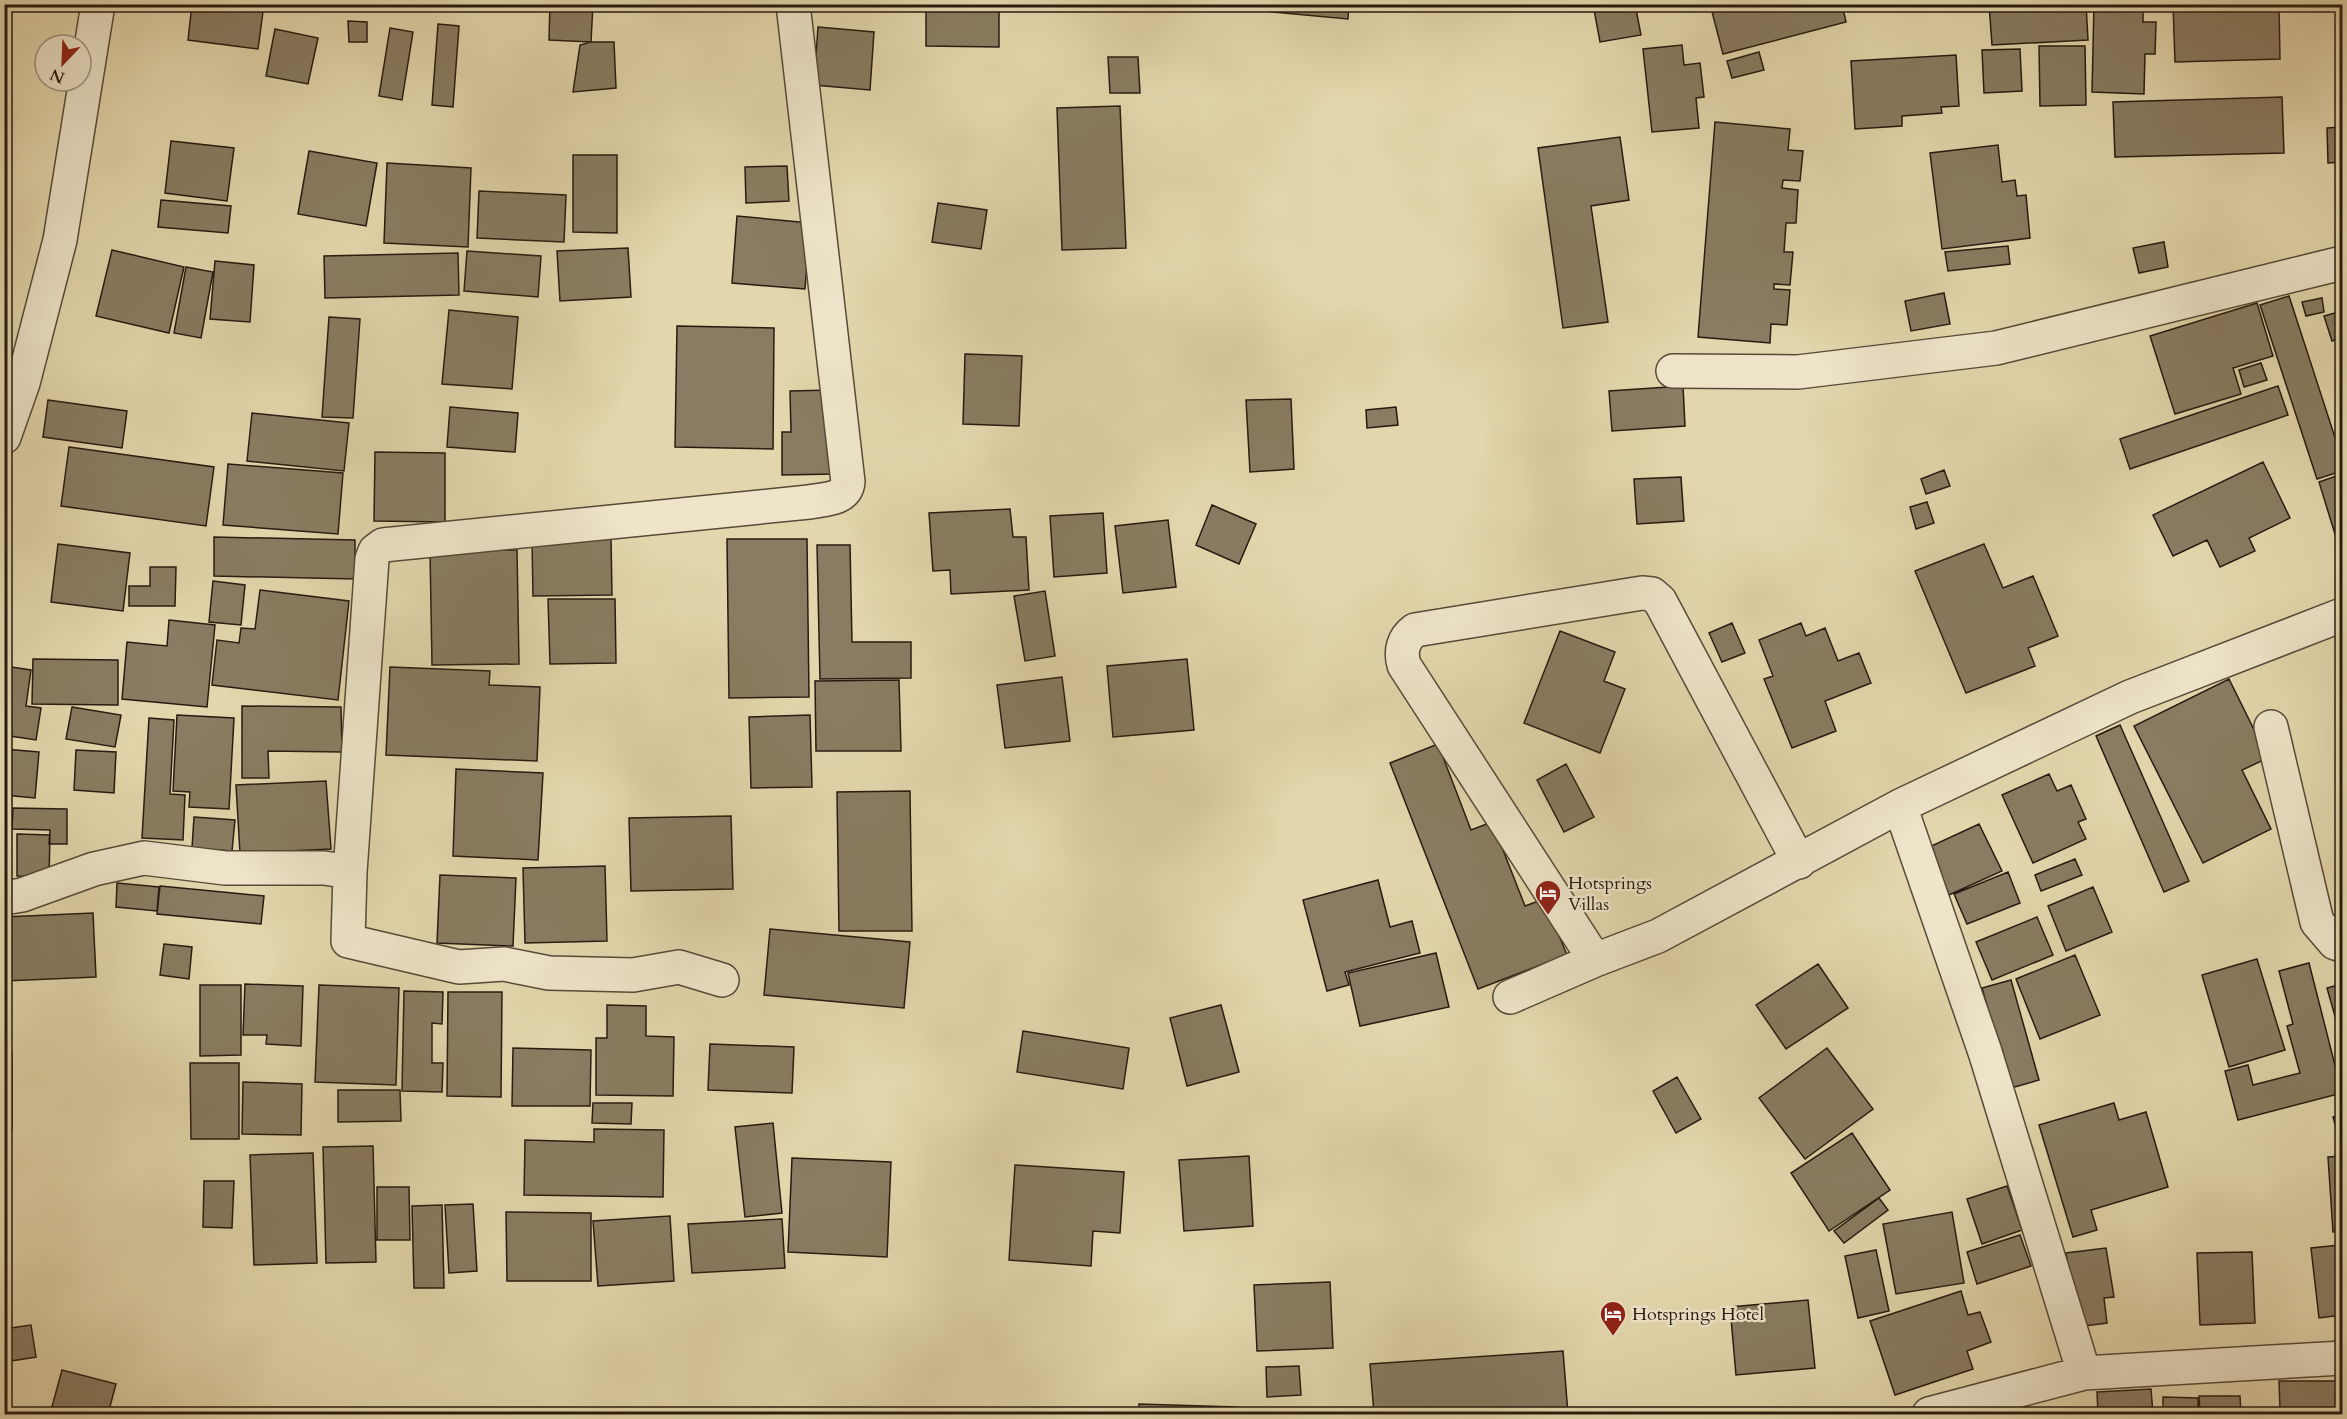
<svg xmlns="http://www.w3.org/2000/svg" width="2347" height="1419" font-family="Cardo,serif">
<rect width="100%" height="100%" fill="#e3d6ac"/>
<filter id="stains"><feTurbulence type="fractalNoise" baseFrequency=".00333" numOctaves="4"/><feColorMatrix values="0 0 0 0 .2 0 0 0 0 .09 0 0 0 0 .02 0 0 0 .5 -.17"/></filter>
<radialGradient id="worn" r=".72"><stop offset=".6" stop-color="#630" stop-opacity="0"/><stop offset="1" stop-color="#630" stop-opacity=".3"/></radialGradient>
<path fill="#897c62" stroke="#271b11" stroke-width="1.5" d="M 192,4 L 264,4 L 258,49 L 188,40 Z
M 550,4 L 593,4 L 591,42 L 549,40 Z
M 926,4 L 999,4 L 999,47 L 926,46 Z
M 1264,4 L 1349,4 L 1348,19 L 1263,11 Z
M 1593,4 L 1635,4 L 1641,35 L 1600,42 Z
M 1710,4 L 1842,4 L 1846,22 L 1723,54 Z
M 1989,4 L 2086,4 L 2088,40 L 1992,45 Z
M 2094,4 L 2143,4 L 2143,22 L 2156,22 L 2155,54 L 2145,54 L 2144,94 L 2092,92 Z
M 2173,4 L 2279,4 L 2280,59 L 2175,62 Z
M 348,21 L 367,22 L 367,42 L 349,42 Z
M 438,24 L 459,26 L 453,107 L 432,105 Z
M 818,27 L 874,32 L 870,90 L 814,85 Z
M 390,28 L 413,32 L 402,100 L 379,96 Z
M 275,29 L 318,38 L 308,84 L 266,76 Z
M 591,42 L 614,42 L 616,88 L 573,92 L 580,45 Z
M 1682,45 L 1684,65 L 1700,63 L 1704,97 L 1696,98 L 1699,128 L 1652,132 L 1643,49 Z
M 2039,46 L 2085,46 L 2086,105 L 2040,106 Z
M 2020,49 L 2022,91 L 1984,93 L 1982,50 Z
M 1759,52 L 1764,70 L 1732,78 L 1727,61 Z
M 1956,55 L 1959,106 L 1941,107 L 1942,113 L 1902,116 L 1902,126 L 1855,129 L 1851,61 Z
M 1108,57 L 1138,57 L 1140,93 L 1110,93 Z
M 2282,97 L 2284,153 L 2115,157 L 2113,102 Z
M 1120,106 L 1126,248 L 1062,250 L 1057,108 Z
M 1715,122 L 1790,129 L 1788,150 L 1803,151 L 1800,181 L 1783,180 L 1782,188 L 1798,190 L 1796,223 L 1786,223 L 1784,252 L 1793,252 L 1790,285 L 1774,284 L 1774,289 L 1790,290 L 1787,325 L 1771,324 L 1770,343 L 1698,337 Z
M 2342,127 L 2342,162 L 2328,163 L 2327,128 Z
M 1620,137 L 1629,200 L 1591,206 L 1608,322 L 1563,328 L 1538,148 Z
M 171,141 L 234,148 L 227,201 L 165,193 Z
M 1998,145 L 2002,182 L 2015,180 L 2017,196 L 2026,195 L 2030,238 L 1942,249 L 1930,153 Z
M 309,151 L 377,163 L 366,226 L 298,214 Z
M 573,155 L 617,155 L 617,233 L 573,232 Z
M 387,163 L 471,168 L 468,247 L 384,243 Z
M 787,166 L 789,201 L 746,203 L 745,167 Z
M 479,191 L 566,195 L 564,242 L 477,238 Z
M 161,200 L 231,206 L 228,233 L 158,227 Z
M 938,203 L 987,210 L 981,249 L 932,242 Z
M 737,216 L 810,223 L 805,289 L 732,283 Z
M 2164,242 L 2168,267 L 2139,273 L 2133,248 Z
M 2008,246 L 2010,264 L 1948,271 L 1945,252 Z
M 628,248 L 631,297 L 560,301 L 557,251 Z
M 112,250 L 184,267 L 169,333 L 96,316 Z
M 467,251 L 541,256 L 538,297 L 464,291 Z
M 458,253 L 459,295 L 325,298 L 324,256 Z
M 215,261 L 254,265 L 250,322 L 210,319 Z
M 186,267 L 213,272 L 201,338 L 174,333 Z
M 1944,293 L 1950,324 L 1911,331 L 1905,301 Z
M 2289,296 L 2342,459 L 2342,471 L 2317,479 L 2260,305 Z
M 2322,298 L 2324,312 L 2306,316 L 2302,302 Z
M 2257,303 L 2273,356 L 2233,368 L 2241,394 L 2175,414 L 2150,336 Z
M 449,310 L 518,317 L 512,389 L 442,384 Z
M 2342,311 L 2342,338 L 2332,341 L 2324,316 Z
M 329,317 L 360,319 L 353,418 L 322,417 Z
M 677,326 L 774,328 L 773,449 L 675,447 Z
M 965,354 L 1022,356 L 1019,426 L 963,424 Z
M 2261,363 L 2267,380 L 2244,387 L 2239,370 Z
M 1683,386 L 1685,426 L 1612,431 L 1609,391 Z
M 2278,386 L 2288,415 L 2130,469 L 2120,439 Z
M 832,390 L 834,474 L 782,475 L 782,432 L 791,432 L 790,391 Z
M 1291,399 L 1294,469 L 1250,472 L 1246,400 Z
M 48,400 L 127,411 L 122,448 L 43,437 Z
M 450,407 L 518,413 L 515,452 L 447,447 Z
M 1396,407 L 1398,425 L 1367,428 L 1366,410 Z
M 252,413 L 349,423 L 344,471 L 247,461 Z
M 69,447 L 214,467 L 206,526 L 61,506 Z
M 375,452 L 445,453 L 445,522 L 374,521 Z
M 2263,462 L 2290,518 L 2249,538 L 2255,551 L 2220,567 L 2207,540 L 2173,556 L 2153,515 Z
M 228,464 L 343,473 L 338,534 L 223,525 Z
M 1944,470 L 1950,486 L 1926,494 L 1921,479 Z
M 2342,474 L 2342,557 L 2319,482 Z
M 1681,477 L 1684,521 L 1637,524 L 1634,479 Z
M 1927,502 L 1934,523 L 1916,529 L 1910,507 Z
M 1212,505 L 1256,524 L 1239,564 L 1196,545 Z
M 1010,509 L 1013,537 L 1026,537 L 1029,590 L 951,594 L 950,570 L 933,571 L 929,513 Z
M 1103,513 L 1107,573 L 1054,577 L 1050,516 Z
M 1168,520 L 1176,587 L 1123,593 L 1115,526 Z
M 214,537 L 355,540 L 355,579 L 214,576 Z
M 611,539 L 612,595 L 533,596 L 532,540 Z
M 727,539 L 807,539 L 809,697 L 729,698 Z
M 58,544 L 130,553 L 123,611 L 51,602 Z
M 1984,544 L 2003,588 L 2033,576 L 2058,636 L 2028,648 L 2035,666 L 1966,693 L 1915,571 Z
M 817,545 L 850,545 L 852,642 L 911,642 L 911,678 L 820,679 Z
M 517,550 L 519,664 L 432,665 L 430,551 Z
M 150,567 L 176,567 L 175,606 L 129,606 L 129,586 L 150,586 Z
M 213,581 L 245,585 L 241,625 L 209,622 Z
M 260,590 L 349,601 L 338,700 L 212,685 L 217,640 L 239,643 L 241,628 L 255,629 Z
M 1045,591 L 1055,656 L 1025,661 L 1014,596 Z
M 548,599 L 615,599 L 616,663 L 550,664 Z
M 169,620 L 215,625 L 207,707 L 122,699 L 127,642 L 167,646 Z
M 1732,623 L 1745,653 L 1722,662 L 1709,633 Z
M 1801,623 L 1806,636 L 1825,628 L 1838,661 L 1859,653 L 1871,683 L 1825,701 L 1836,731 L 1792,748 L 1764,679 L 1773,676 L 1759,640 Z
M 1560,631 L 1615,652 L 1604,681 L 1625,689 L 1600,753 L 1524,723 Z
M 33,659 L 118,660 L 118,705 L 32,704 Z
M 1187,659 L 1194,730 L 1113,737 L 1107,666 Z
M 4,666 L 31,670 L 26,706 L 41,708 L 36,740 L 4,735 Z
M 390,667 L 490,671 L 489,685 L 540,687 L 537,761 L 386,755 Z
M 1062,677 L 1070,741 L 1005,748 L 997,685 Z
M 2229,679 L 2268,758 L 2242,770 L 2271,829 L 2203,863 L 2134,726 Z
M 899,680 L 901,751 L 816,751 L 815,681 Z
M 242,706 L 341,707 L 342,752 L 268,751 L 269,778 L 242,778 Z
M 72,707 L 121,715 L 115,747 L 66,739 Z
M 177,715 L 234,718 L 229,809 L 189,807 L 190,792 L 173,791 Z
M 810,715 L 812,787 L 751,788 L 749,717 Z
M 149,718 L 174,720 L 170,794 L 185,795 L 183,840 L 142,838 Z
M 2120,725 L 2189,881 L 2164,892 L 2096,736 Z
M 1438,744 L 1471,830 L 1492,822 L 1525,906 L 1544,899 L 1567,955 L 1478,989 L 1390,763 Z
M 4,749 L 39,752 L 35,798 L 4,795 Z
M 76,750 L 116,752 L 114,793 L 74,790 Z
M 1566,764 L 1594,817 L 1564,832 L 1537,780 Z
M 456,769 L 543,773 L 538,860 L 453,856 Z
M 2049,774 L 2057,791 L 2071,785 L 2086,819 L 2078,822 L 2086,839 L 2033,863 L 2002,795 Z
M 326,781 L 331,849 L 240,853 L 236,785 Z
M 910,791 L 912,931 L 839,931 L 837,792 Z
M 13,808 L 67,809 L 67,844 L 49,844 L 50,830 L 12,829 Z
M 4,809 L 8,809 L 4,859 Z
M 731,816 L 733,889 L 631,891 L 629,818 Z
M 194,817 L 235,820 L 232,851 L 192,848 Z
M 1979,824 L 2002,871 L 1949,895 L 1927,848 Z
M 17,834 L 50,835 L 49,877 L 17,876 Z
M 2075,859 L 2082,875 L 2041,891 L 2035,875 Z
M 605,866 L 607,941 L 525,943 L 523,868 Z
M 2008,872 L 2020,903 L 1967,924 L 1954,894 Z
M 440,875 L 516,878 L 513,946 L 437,943 Z
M 1378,880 L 1390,927 L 1412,921 L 1420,953 L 1345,972 L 1349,985 L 1327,991 L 1303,900 Z
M 117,883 L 159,887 L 157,911 L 116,907 Z
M 160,886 L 264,896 L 261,924 L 157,914 Z
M 2093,887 L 2112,932 L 2066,951 L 2048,906 Z
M 93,913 L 96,977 L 4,981 L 4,917 Z
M 2037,917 L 2053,955 L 1992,980 L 1976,942 Z
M 770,929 L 910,942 L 904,1008 L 764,995 Z
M 164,944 L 192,947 L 189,979 L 160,975 Z
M 1436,953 L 1449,1007 L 1360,1026 L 1348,973 Z
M 2075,955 L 2100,1015 L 2040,1039 L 2016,979 Z
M 2257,959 L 2285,1050 L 2229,1067 L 2202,975 Z
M 2309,963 L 2342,1093 L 2238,1120 L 2225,1071 L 2248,1065 L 2253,1085 L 2300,1073 L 2287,1026 L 2293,1024 L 2279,971 Z
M 1818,964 L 1848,1008 L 1786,1049 L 1756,1005 Z
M 2011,980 L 2039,1080 L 2011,1088 L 1982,988 Z
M 245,984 L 303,986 L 301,1046 L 266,1044 L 267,1035 L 243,1035 Z
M 2342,984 L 2342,1041 L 2327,988 Z
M 200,985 L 241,985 L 241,1055 L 200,1056 Z
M 319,985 L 399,988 L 396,1085 L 315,1082 Z
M 404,991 L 443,992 L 442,1024 L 432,1023 L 432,1063 L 443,1063 L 442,1092 L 402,1091 Z
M 448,992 L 502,992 L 501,1097 L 447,1096 Z
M 607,1005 L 646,1006 L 646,1036 L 674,1037 L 673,1096 L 596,1095 L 596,1038 L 607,1038 Z
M 1221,1005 L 1239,1072 L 1187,1086 L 1170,1018 Z
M 1023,1031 L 1129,1048 L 1123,1089 L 1017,1072 Z
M 710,1044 L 794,1047 L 792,1093 L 708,1090 Z
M 513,1048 L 591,1050 L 590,1106 L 512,1106 Z
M 1827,1048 L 1873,1109 L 1805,1159 L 1759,1098 Z
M 4,1053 L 12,1053 L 12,1130 L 4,1130 Z
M 190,1063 L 239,1063 L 239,1139 L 191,1139 Z
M 1677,1077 L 1701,1119 L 1676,1133 L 1653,1091 Z
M 243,1082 L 302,1084 L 301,1135 L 242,1134 Z
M 338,1090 L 400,1090 L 401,1121 L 338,1122 Z
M 593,1103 L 632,1103 L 631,1124 L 592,1123 Z
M 2114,1103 L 2119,1120 L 2146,1112 L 2168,1187 L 2091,1210 L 2097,1230 L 2073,1237 L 2039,1125 Z
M 2342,1114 L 2342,1149 L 2333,1117 Z
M 773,1123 L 782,1213 L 745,1217 L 735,1127 Z
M 594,1129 L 664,1130 L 663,1197 L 524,1195 L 525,1140 L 594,1142 Z
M 1852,1133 L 1890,1190 L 1829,1231 L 1791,1173 Z
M 373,1146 L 376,1262 L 326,1263 L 323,1147 Z
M 313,1153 L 317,1263 L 254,1265 L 250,1155 Z
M 1249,1156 L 1253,1226 L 1184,1231 L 1179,1160 Z
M 2342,1156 L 2342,1231 L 2333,1232 L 2328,1157 Z
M 792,1158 L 891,1162 L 887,1257 L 788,1252 Z
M 1015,1165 L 1124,1172 L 1120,1233 L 1093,1231 L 1091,1266 L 1009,1260 Z
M 204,1181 L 234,1181 L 232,1228 L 203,1227 Z
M 2007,1186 L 2022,1230 L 1982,1244 L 1967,1199 Z
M 377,1187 L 409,1187 L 410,1240 L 377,1240 Z
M 1879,1198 L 1888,1210 L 1844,1243 L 1834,1231 Z
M 473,1204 L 477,1271 L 449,1273 L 445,1205 Z
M 442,1205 L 444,1288 L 414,1288 L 412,1206 Z
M 506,1212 L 591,1213 L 591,1281 L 507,1281 Z
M 1952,1212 L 1964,1283 L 1896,1294 L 1883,1224 Z
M 670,1216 L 674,1281 L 598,1286 L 593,1221 Z
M 782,1219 L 785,1268 L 692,1273 L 688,1224 Z
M 2020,1235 L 2031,1266 L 1977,1284 L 1967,1252 Z
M 2340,1245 L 2342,1315 L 2319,1318 L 2311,1248 Z
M 2106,1248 L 2114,1297 L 2104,1298 L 2107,1323 L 2077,1327 L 2066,1253 Z
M 1876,1250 L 1889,1311 L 1858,1318 L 1845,1256 Z
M 2252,1252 L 2255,1323 L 2200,1325 L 2197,1253 Z
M 1330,1282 L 1333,1348 L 1257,1351 L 1254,1285 Z
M 1961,1291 L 1968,1315 L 1980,1312 L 1991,1342 L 1967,1351 L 1973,1369 L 1895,1395 L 1870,1321 Z
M 1808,1300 L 1815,1368 L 1736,1375 L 1730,1307 Z
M 31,1325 L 36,1357 L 4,1362 L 4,1329 Z
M 1563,1351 L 1568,1414 L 1374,1414 L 1370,1364 Z
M 1299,1366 L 1301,1395 L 1267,1397 L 1266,1367 Z
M 62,1370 L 116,1384 L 108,1414 L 50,1414 Z
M 2279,1381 L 2338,1381 L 2338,1414 L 2311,1414 L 2311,1408 L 2280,1408 Z
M 2151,1389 L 2153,1414 L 2098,1414 L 2097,1392 Z
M 2199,1396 L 2240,1396 L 2241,1414 L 2200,1414 Z
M 2163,1397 L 2198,1398 L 2198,1414 L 2163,1414 Z
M 1139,1404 L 1237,1407 L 1237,1414 L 1139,1414 Z"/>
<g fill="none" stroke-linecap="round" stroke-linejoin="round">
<g stroke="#564a38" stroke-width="36">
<path id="minor" d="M 1673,371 L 1798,372 L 1996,348 L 2342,263
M 4,437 L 23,383 L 60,240 L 98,4
M 2271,727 L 2317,922 L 2335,943 L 2342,945
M 1900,806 L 1985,1052 L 2084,1373
M 350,872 L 372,559 L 375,551 L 383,545 L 809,502 C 824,499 846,500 848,482 L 793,4
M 4,898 L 22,895 L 94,869 L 144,858 L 225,868 L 324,868 L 350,872 L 348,941 L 459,967 L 504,964 L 549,973 L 633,975 L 679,967 L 722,980
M 1595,960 L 1404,665 C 1400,651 1403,639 1415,630 L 1642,593 L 1652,594 L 1660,601 L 1799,862
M 1510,997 L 1595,960 L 1658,936 L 1900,806 L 2130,697 L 2342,615
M 1929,1414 L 2084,1373 L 2342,1358"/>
</g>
<use href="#minor" stroke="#ede4c9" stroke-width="33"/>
</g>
<defs>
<g id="hotel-pin" transform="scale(1.35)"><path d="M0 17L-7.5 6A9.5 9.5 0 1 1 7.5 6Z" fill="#8f2418" stroke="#ede4c9"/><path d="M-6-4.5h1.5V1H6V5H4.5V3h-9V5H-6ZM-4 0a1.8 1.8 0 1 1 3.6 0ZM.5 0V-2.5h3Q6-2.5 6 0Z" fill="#fff"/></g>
</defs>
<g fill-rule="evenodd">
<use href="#hotel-pin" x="1548" y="893"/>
<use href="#hotel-pin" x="1613" y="1314"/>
</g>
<g text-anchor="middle" stroke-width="4.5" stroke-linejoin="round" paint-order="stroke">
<g font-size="18" fill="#271b11" stroke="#ede4c9" text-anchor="start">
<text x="1568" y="889">Hotsprings<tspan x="1568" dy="21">Villas</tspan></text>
<text x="1632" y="1320">Hotsprings Hotel</text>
</g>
</g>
<rect width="2347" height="1419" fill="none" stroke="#e3d6ac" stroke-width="24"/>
<rect x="6" y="6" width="2335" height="1407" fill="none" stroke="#271b11" stroke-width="3"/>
<rect x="12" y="12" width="2323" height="1395" fill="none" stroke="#271b11" stroke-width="1.5"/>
<g transform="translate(63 63) rotate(203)"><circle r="28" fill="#ede4c9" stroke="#9e947f" stroke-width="1.5"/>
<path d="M0-4.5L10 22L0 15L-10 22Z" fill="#8f2418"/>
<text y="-9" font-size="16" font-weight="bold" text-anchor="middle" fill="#271b11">N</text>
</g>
<rect width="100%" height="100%" filter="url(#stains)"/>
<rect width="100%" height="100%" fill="url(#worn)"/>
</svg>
